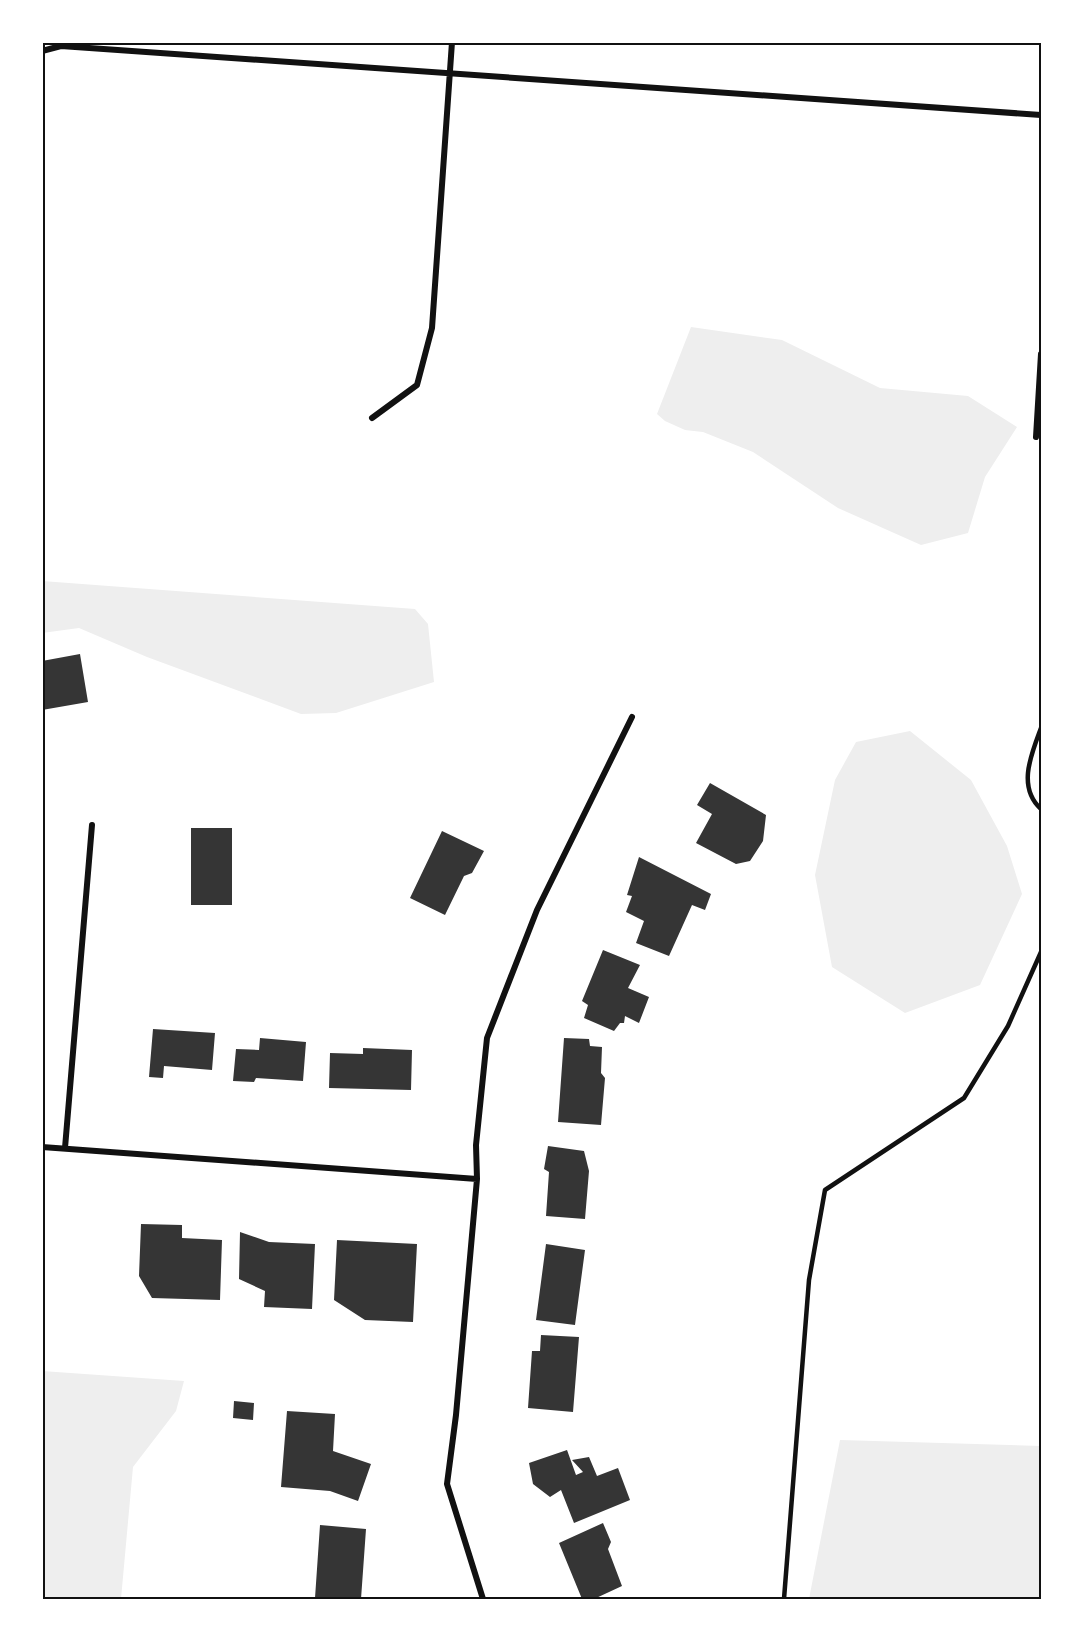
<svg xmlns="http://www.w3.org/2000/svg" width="1083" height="1641" font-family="'Varela Round',sans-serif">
<rect width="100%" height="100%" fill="#fff"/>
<path fill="#eee" d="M 691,327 L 782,340 L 880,388 L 968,396 L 1017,427 L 985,477 L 968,533 L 921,545 L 838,508 L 753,452 L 703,432 L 685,430 L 665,421 L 657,414 Z
M 42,581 L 415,609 L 428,624 L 434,682 L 336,713 L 301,714 L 147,657 L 79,628 L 42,633 Z
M 910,731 L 971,780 L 1007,846 L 1022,894 L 980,985 L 905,1013 L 832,967 L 815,875 L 835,780 L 856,742 Z
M 42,1371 L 184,1381 L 176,1411 L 133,1467 L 121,1599 L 42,1599 Z
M 840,1440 L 1041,1446 L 1041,1599 L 809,1599 Z"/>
<path fill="#353535" d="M 80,654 L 88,702 L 42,710 L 42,661 Z
M 710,783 L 766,815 L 763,841 L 750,861 L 736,864 L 696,843 L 712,814 L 697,805 Z
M 191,828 L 232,828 L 232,905 L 191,905 Z
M 442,831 L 484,851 L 472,873 L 464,876 L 445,915 L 410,898 Z
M 639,857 L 711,894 L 705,910 L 692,905 L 669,956 L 636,943 L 644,921 L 626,912 L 632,896 L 627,895 Z
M 603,950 L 640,965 L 628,988 L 649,997 L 639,1023 L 625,1016 L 624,1023 L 620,1023 L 614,1031 L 584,1018 L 588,1005 L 582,1001 Z
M 153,1029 L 215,1033 L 212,1070 L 164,1066 L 163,1078 L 149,1077 Z
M 260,1038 L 306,1042 L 303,1081 L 256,1078 L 254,1082 L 233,1081 L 236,1049 L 259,1050 Z
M 564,1038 L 589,1039 L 590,1046 L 602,1047 L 601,1073 L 605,1078 L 601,1125 L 558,1122 Z
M 363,1048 L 412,1050 L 411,1090 L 329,1088 L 330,1053 L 363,1054 Z
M 548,1146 L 584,1151 L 589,1171 L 585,1219 L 546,1216 L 549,1172 L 544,1169 Z
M 141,1224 L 182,1225 L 182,1238 L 222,1240 L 220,1300 L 152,1298 L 139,1276 Z
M 240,1232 L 269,1242 L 315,1244 L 312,1309 L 264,1307 L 265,1291 L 239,1279 Z
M 337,1240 L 417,1244 L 413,1322 L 365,1320 L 334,1300 Z
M 546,1244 L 585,1250 L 575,1325 L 536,1320 Z
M 541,1335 L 579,1337 L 573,1412 L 528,1408 L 532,1351 L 540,1351 Z
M 234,1401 L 254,1403 L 253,1420 L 233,1418 Z
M 287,1411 L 335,1414 L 333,1451 L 371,1464 L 358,1501 L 330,1491 L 281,1487 Z
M 567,1450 L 576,1475 L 583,1472 L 572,1460 L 589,1457 L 597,1476 L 618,1468 L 630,1500 L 574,1523 L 561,1490 L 550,1497 L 533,1484 L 529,1463 Z
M 603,1523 L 611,1542 L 608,1549 L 622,1586 L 594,1599 L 582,1599 L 559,1543 Z
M 320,1525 L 366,1529 L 361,1599 L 315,1598 Z"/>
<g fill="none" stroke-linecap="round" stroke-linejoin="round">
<path stroke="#111" stroke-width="4.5" d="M 1041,728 C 1031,755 1017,787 1041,809
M 784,1599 L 809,1280 L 825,1190 L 964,1098 L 1008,1026 L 1041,952"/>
<path stroke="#111" stroke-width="6" d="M 42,51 L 61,46 L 1041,115
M 372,418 L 417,385 L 432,328 L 452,42
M 1036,437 L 1041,354
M 42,1147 L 477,1179
M 65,1148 L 92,825
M 483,1599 L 447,1484 L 456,1415 L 477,1179 L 476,1145 L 487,1038 L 537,910 L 632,717"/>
</g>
<rect width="1083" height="1641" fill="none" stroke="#ffffff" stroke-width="87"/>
<rect x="44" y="44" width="996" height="1554" fill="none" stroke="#111" stroke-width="2"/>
</svg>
